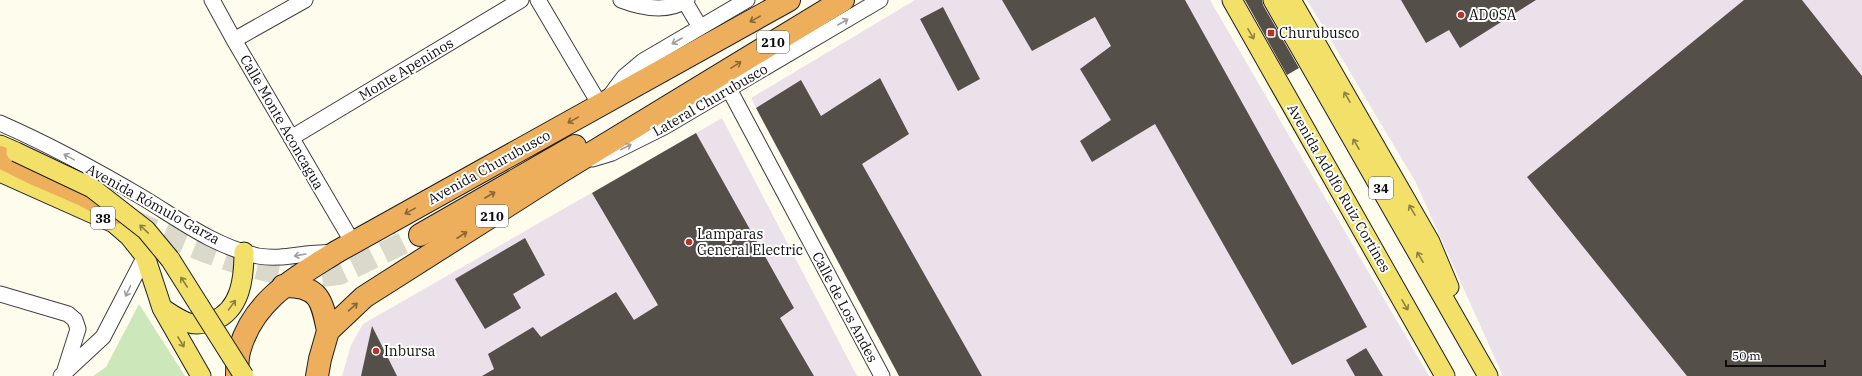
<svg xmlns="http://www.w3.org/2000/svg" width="1862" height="376" font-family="'IBM Plex Serif',serif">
<rect width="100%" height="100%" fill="#fefded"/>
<path fill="#ebe1eb" d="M 915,0 L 1210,0 L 1429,376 L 899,376 L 751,98 Z
M 1307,0 L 1862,0 L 1862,376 L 1503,376 L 1415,181 Z
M 722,118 L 857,376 L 342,376 L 351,345 L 363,324 Z"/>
<path fill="#cce7b9" d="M 139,304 L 185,376 L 93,376 L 106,367 Z"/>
<path fill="#554f4a" d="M 1002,0 L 1185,0 L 1367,327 L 1292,365 L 1155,124 L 1092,162 L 1080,141 L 1111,120 L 1080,69 L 1111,46 L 1095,17 L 1032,51 Z
M 1245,0 L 1262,0 L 1263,5 L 1299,68 L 1287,75 Z
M 1401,0 L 1536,0 L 1460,48 L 1449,30 L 1426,43 Z
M 1744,0 L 1802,0 L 1862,76 L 1862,376 L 1687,376 L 1527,177 Z
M 943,7 L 980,79 L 958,91 L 920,19 Z
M 880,78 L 909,134 L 862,164 L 982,376 L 899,376 L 756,108 L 801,80 L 821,116 Z
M 696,133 L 794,308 L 780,318 L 814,376 L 482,376 L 494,369 L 488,354 L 533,327 L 541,337 L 616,292 L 634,320 L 658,305 L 592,193 Z
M 525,238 L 545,275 L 513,294 L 521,308 L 485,329 L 455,279 Z
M 372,326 L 397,376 L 361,376 Z
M 1366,348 L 1383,376 L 1355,376 L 1346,360 Z"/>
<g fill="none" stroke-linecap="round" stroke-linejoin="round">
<path stroke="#dad9cb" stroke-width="22" stroke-dasharray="22 11" stroke-linecap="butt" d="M 134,221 C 193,247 273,286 339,274 L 420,235"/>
<g stroke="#404040" stroke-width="17">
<path id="minor" d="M 212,0 L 234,40 L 353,243
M 538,0 L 600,105
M 621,0 C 642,8 667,13 687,0
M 685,2 L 700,27
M 234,40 L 305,0
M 729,89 L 882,376
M 609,97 L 624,77 L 643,61 L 747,0
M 0,123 C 50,145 98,171 145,199 C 181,221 216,247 258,256 C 275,259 290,256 306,254 C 315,253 324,253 333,252
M 291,138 L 521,0
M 592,159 L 612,153 L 664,127 L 880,0
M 0,294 L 68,314 L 75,320 L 78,329 L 64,373
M 61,376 L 103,337 L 145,256"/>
</g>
<g stroke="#1e1e1e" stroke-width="21">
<path id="major" d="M 1232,0 L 1445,376
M 1273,0 L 1488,376
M 1291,0 L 1430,242 L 1449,287
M 0,145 L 16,152
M 0,172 L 114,223 L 129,236 L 145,256 L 162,308 L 201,376
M 170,259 L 199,305
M 162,308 C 170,313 179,320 189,323 C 198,325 205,324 213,321 C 241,310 244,278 244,252"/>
</g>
<g stroke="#1e1e1e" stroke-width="24">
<path id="highway" d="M 0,157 L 32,173 L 85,196 L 116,213
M 420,235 L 575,146
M 283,286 C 319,285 322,300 328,331
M 237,376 C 237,367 237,357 240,348 C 255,298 297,277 338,251 L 789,0
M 317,376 L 320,359 L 328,331 L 364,297 L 562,171 L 843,0"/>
</g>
<use href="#minor" stroke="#fff" stroke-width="15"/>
<use href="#major" stroke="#f3e069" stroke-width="19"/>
<use href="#highway" stroke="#eeaf5c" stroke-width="22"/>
<g stroke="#1e1e1e" stroke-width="21" stroke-linecap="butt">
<path id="major-bridge" d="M 16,152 L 92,188 L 146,230 L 170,259
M 199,305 L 244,376"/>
</g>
<use href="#major-bridge" stroke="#f3e069" stroke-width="19"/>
</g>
<defs><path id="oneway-shaft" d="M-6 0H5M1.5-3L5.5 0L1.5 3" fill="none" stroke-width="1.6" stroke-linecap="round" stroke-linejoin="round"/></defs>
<g stroke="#896638">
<use href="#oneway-shaft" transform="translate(755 19) rotate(151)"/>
<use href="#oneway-shaft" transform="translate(736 65) rotate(-32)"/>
<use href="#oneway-shaft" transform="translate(573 120) rotate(151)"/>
<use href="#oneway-shaft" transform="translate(490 195) rotate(-30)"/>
<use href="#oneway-shaft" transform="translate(410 211) rotate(151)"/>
<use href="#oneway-shaft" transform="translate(462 235) rotate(-33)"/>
<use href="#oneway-shaft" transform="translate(353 307) rotate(-41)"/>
</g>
<g stroke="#9e9e9e">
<use href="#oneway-shaft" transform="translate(843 22) rotate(-30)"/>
<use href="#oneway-shaft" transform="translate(677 41) rotate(150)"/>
<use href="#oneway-shaft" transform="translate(626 147) rotate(-27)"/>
<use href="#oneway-shaft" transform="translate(69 157) rotate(-151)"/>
<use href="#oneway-shaft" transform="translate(300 255) rotate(170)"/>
<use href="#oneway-shaft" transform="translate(128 291) rotate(116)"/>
</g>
<g stroke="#8c8140">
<use href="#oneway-shaft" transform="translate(1251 34) rotate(60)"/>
<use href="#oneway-shaft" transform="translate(1347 97) rotate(-120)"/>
<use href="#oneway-shaft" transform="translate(1356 144) rotate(-120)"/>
<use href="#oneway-shaft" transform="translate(1412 210) rotate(-120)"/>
<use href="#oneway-shaft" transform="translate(144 229) rotate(-136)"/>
<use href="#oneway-shaft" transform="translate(1420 257) rotate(-120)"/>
<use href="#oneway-shaft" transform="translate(184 282) rotate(-123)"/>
<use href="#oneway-shaft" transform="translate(232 305) rotate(-54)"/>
<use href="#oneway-shaft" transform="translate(1405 305) rotate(60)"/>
<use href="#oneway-shaft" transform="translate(181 342) rotate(59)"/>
</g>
<g fill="#b7342b" stroke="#fff" stroke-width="1.5">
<circle cx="1461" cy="15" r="4"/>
<rect x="1267" y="29" width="8" height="8" rx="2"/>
<circle cx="689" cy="242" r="4"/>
<circle cx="376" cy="351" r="4"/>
</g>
<g text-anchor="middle" stroke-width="4" stroke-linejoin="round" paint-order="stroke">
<g fill="#fff" stroke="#565656" stroke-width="1">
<rect x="757" y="31" width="32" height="22" rx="3"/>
<rect x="1369" y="177" width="24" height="22" rx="3"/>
<rect x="476" y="205" width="32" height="22" rx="3"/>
<rect x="91" y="207" width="24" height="22" rx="3"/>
</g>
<g font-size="13" font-weight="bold" fill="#0d0d0d">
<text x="773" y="47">210</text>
<text x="1381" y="193">34</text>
<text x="492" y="221">210</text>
<text x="103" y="223">38</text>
</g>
<g font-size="14" fill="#0d0d0d" stroke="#fff" text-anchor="start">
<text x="1469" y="20">ADOSA</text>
<text x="1279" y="38">Churubusco</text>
<text x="697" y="239">Lamparas<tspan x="697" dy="16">General Electric</tspan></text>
<text x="384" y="356">Inbursa</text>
</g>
<g font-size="14" fill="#0d0d0d" stroke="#fff">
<text transform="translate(406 69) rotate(-31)" y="5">Monte Apeninos</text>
<text transform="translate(710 100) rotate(-30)" y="5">Lateral Churubusco</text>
<text transform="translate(282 122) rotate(60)" y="5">Calle Monte Aconcagua</text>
<text transform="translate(489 167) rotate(-29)" y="5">Avenida Churubusco</text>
<text transform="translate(1339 188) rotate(60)" y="5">Avenida Adolfo Ruiz Cortínes</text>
<text transform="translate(153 204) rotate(29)" y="5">Avenida Rómulo Garza</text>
<text transform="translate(845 307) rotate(62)" y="5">Calle de Los Andes</text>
</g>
</g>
<path d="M1726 360v6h99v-6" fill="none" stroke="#0d0d0d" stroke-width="2"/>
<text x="1732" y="360" font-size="12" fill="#0d0d0d" stroke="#ffffff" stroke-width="3" paint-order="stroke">50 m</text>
</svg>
